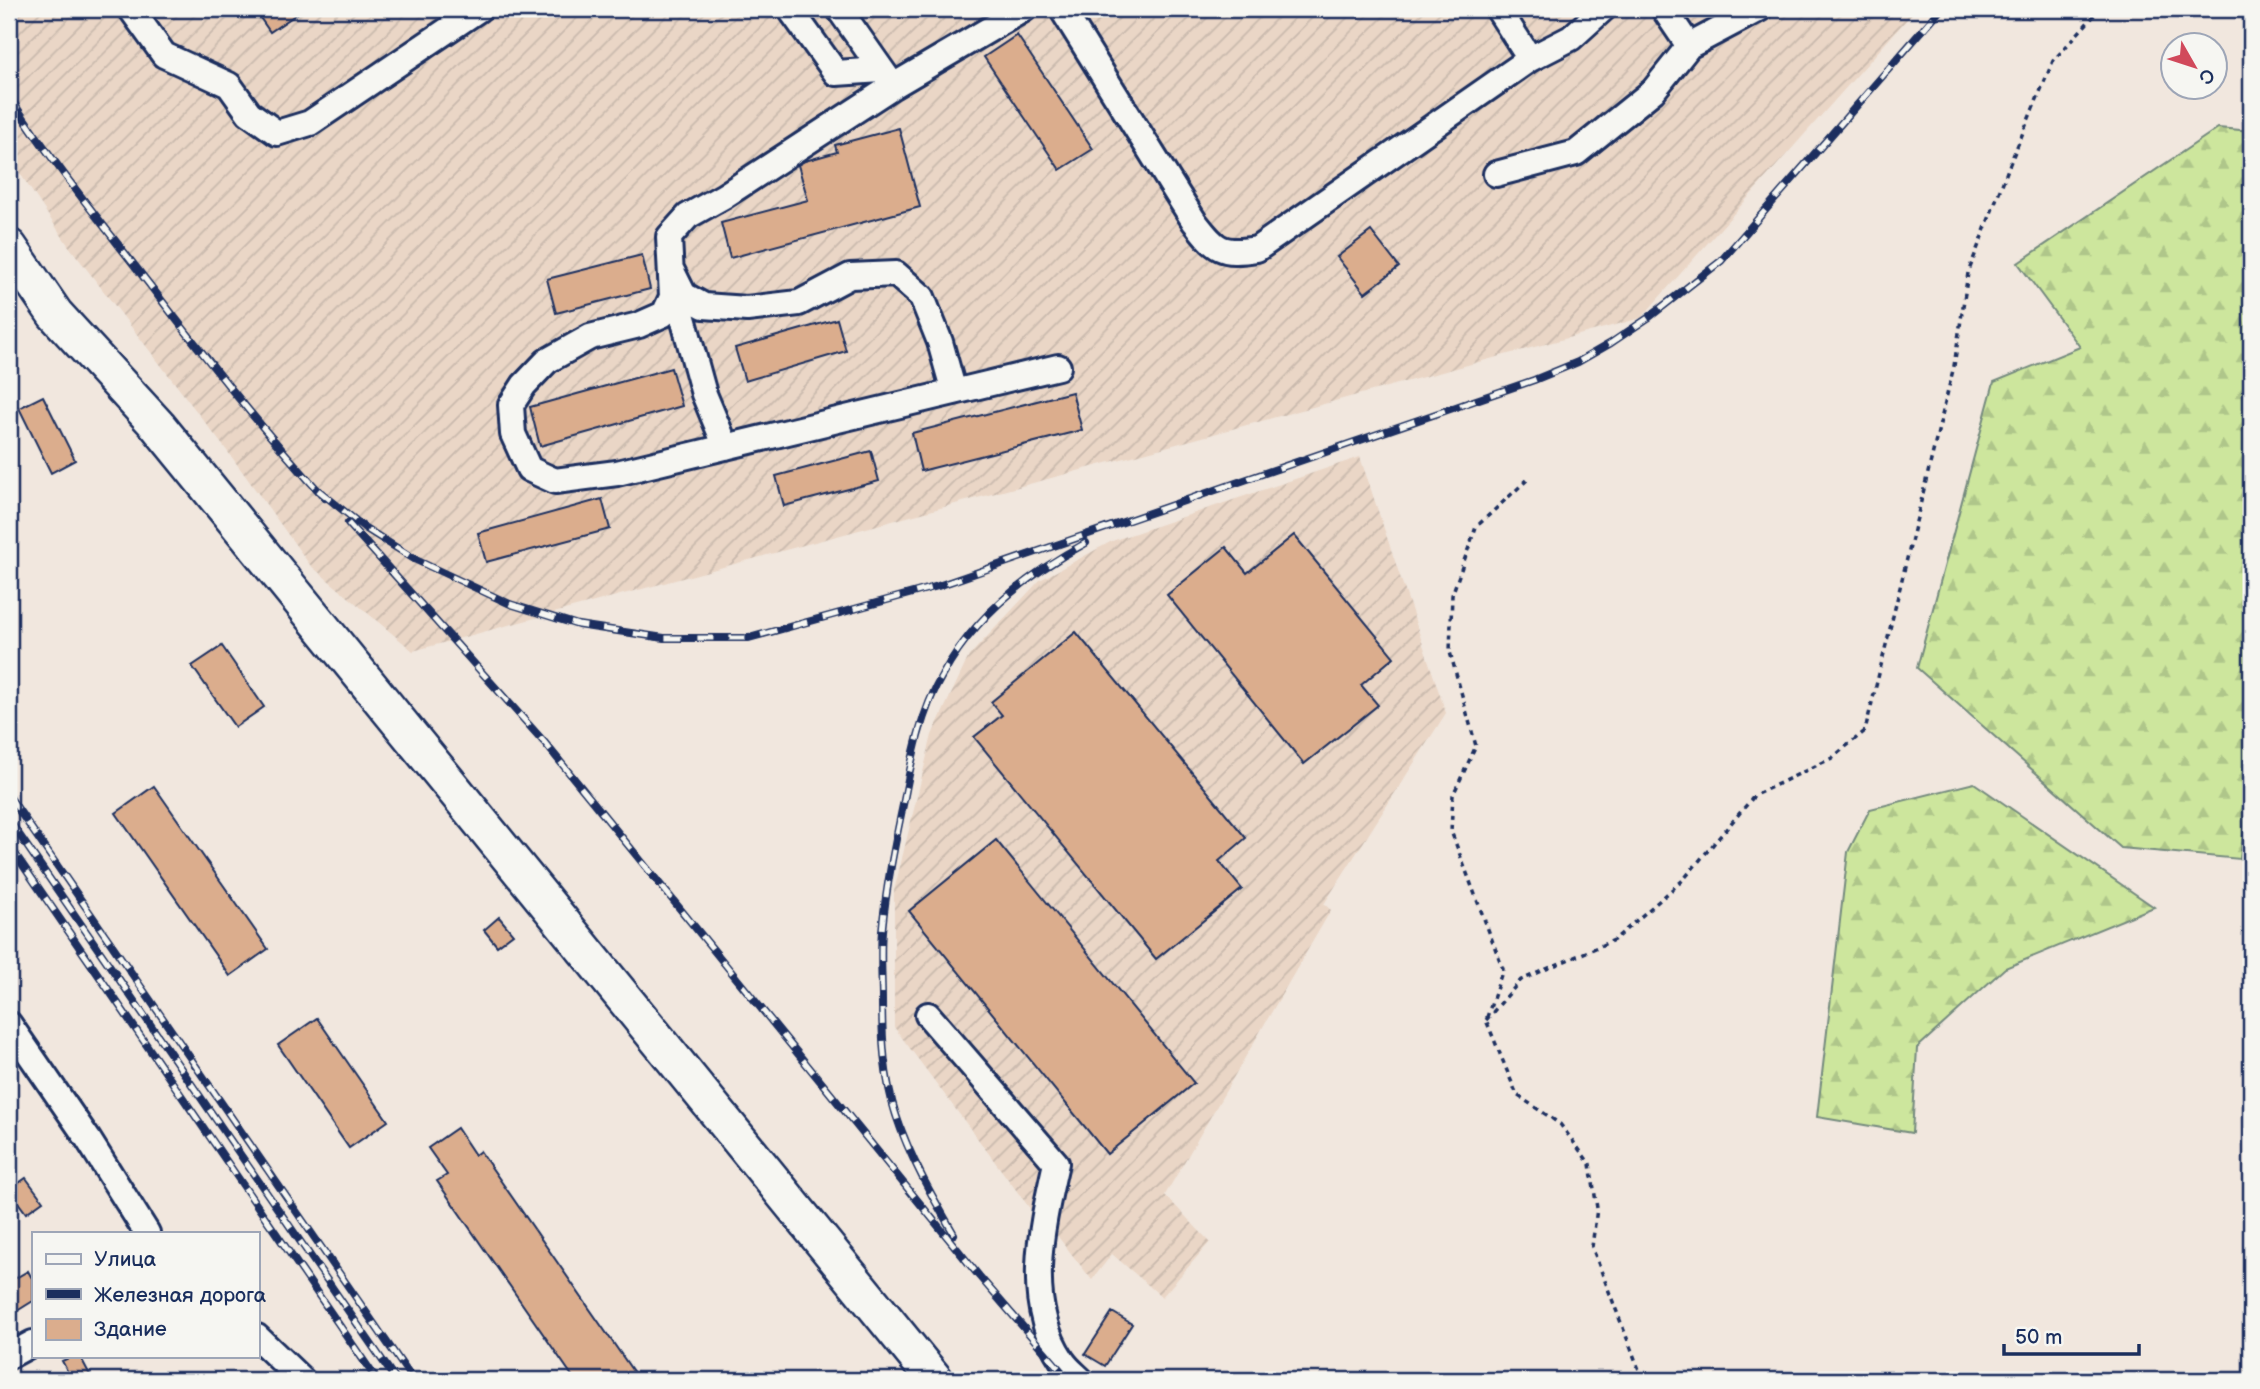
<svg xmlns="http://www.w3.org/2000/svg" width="2260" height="1389" font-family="'Balsamiq Sans',sans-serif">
<defs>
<pattern id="industrial-furrows" width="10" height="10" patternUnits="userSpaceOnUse" patternTransform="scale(1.75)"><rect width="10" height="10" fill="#ead6c6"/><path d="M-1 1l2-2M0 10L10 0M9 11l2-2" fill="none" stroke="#c8b8ac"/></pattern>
<pattern id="forest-firs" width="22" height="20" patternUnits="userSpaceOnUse" patternTransform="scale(1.75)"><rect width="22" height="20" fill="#cde69d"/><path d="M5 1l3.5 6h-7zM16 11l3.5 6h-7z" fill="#afc68a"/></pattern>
</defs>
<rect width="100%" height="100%" fill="#f1e7de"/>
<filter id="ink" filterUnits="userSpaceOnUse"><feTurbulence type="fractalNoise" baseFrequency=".0143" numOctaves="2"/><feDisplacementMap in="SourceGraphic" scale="14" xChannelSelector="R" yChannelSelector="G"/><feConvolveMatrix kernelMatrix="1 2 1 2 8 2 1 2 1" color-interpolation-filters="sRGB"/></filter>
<g filter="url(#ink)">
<path fill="url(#industrial-furrows)" d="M 9,9 L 1916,9 L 1641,318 L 413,651 L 310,565 L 231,456 L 68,245 L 9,157 Z
M 1360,457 L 1446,713 L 1324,904 L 1331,910 L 1165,1195 L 1210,1242 L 1162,1297 L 1112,1254 L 1092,1280 L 1044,1219 L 1040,1222 L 894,1027 L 894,891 L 932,735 L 969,656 L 1040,580 L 1112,541 Z"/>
<path fill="url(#forest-firs)" stroke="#748a7e" stroke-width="2" d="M 2218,128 L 2251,131 L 2251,770 L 2240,859 L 2121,848 L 1917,668 L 1994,382 L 2080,347 L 2018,263 Z
M 1974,783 L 2154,907 L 2005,968 L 1917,1048 L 1912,1133 L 1817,1117 L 1848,852 L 1870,809 Z"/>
<path fill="#dbad8d" stroke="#1b2f5e" stroke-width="2" d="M 254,9 L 304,9 L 270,32 Z
M 1017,35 L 1093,149 L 1060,170 L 984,57 Z
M 899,128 L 920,207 L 730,258 L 721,223 L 808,200 L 798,165 L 805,161 L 837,152 L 835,145 Z
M 1371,231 L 1399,267 L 1365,293 L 1337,257 Z
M 642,255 L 650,289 L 556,313 L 547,279 Z
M 837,319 L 846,351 L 745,381 L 735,348 Z
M 671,368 L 682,406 L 540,446 L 530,407 Z
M 1072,392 L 1082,430 L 921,471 L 912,433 Z
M 43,396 L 75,460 L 51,473 L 19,408 Z
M 871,451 L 879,481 L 784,506 L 776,476 Z
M 602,499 L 610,529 L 486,562 L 478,533 Z
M 1294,535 L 1394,657 L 1361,685 L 1378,705 L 1304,764 L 1167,595 L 1226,547 L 1247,573 Z
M 1076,632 L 1246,838 L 1219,861 L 1242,889 L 1156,959 L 974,737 L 1002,715 L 991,702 Z
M 222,646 L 264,707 L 235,727 L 192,666 Z
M 154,786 L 268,949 L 230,976 L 116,813 Z
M 996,840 L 1194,1083 L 1107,1154 L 909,911 Z
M 499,917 L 513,934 L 497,946 L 484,930 Z
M 317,1018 L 388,1121 L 349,1148 L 278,1045 Z
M 457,1128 L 475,1155 L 480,1151 L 639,1380 L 575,1380 L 437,1181 L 447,1175 L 428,1148 Z
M 26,1178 L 43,1201 L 26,1213 L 9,1190 Z
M 28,1271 L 33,1280 L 33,1301 L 9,1316 L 9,1282 Z
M 1112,1312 L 1132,1324 L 1105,1366 L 1085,1354 Z
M 73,1356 L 80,1356 L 90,1375 L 79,1380 L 72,1380 L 62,1361 Z"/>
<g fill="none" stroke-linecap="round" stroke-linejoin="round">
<g stroke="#1b2f5e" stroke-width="30">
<path id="minor" d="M 131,9 L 164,55 L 229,85 L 249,113 L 277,133 L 310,123 L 479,9
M 790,9 L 836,73 L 881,70
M 839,9 L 893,86 L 724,196 L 688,216 L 669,237 L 672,297 L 664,314 L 639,325 L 590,337 L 547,361 L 524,385 L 511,405 L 513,434 L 529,469 L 555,481 L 617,473 L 1058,367
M 1062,9 L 1194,221 C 1216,249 1220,255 1257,249 L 1530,59 L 1571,38 L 1603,9
M 1498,9 L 1530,59
M 1664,9 L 1689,46 L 1759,9
M 893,86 L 1024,9
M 1496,174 L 1576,153 L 1653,91 L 1689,46
M 672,271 L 684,295 L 704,306 L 747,309 L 799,303 L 850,276 L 896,274 L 922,297 L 940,342 L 954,392
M 674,285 L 704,394 L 726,447
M 928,1015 L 1056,1163 C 1042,1226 1023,1302 1062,1360 C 1067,1368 1075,1374 1081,1380
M 9,1024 L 88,1139 L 147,1233
M 257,1337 L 302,1380
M 9,1356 L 33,1343"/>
</g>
<g stroke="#1b2f5e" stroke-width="40">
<path id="highway" d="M 9,247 L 55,314 L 158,426 L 935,1380"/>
</g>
<path stroke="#1b2f5e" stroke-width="3.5" stroke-dasharray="5 5" stroke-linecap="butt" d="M 1527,480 L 1476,527 L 1452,595 L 1450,652 L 1476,746 L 1453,795 L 1451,831 L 1503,969 L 1486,1020 L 1517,1095 L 1560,1124 L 1590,1164 L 1597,1208 L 1592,1247 L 1643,1380
M 1486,1020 L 1521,980 L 1614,940 L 1683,880 L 1755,795 L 1832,758 L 1865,731 L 1954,366 L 1968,273 L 2011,161 L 2053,61 L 2100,9"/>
<use href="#minor" stroke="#f6f6f2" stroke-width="24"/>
<use href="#highway" stroke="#f6f6f2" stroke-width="35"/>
<g stroke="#1b2f5e" stroke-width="8">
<path id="rail" d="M 9,96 C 52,162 101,222 149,284 C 205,357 262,430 325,498
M 318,490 L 365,528 L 416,560 L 510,604 L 578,625 L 664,638 L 749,638 L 938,586 L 1534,380 L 1578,362 L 1611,343 L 1648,318 L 1721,261 L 1941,9
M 348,523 L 545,743 L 979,1276 L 1069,1380
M 9,796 L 413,1380
M 9,820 L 396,1380
M 9,845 L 377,1380
M 954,1234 C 932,1196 910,1158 896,1115 C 884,1078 882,1039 882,1000 C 882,977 880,954 882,931 C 886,887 895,843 904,800 C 912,758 921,711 943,674 C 975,616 1028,574 1086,543"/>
</g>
<use href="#rail" stroke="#f6f6f2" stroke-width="5" stroke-dasharray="16" stroke-linecap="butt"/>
</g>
</g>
<rect width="2260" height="1389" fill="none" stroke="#f6f6f2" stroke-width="35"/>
<rect x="18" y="18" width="2225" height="1354" fill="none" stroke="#1b2f5e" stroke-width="2.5" filter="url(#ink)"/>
<rect x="32" y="1232" width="228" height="126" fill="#f6f6f2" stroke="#9ea6b7" stroke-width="2"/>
<rect x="46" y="1254" width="35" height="10" fill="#f6f6f2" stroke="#9ea6b7" stroke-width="2"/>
<text x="94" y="1266" font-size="21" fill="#1b2f5e">Улица</text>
<rect x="46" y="1289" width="35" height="10" fill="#1b2f5e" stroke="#9ea6b7" stroke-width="2"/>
<text x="94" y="1302" font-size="21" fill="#1b2f5e">Железная дорога</text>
<rect x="46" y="1319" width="35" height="21" fill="#dbad8d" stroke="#9ea6b7" stroke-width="2"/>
<text x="94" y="1336" font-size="21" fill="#1b2f5e">Здание</text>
<g transform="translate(2194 66) rotate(129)"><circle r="33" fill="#f6f6f2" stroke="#9ea6b7" stroke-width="2"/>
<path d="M0-5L12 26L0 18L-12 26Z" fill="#d1495b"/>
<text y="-10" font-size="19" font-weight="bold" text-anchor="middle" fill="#1b2f5e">С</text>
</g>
<path d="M2004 1344v10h135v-10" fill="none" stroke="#1b2f5e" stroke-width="3.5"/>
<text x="2015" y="1344" font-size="21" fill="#1b2f5e" stroke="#f6f6f2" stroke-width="5" paint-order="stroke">50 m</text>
</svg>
